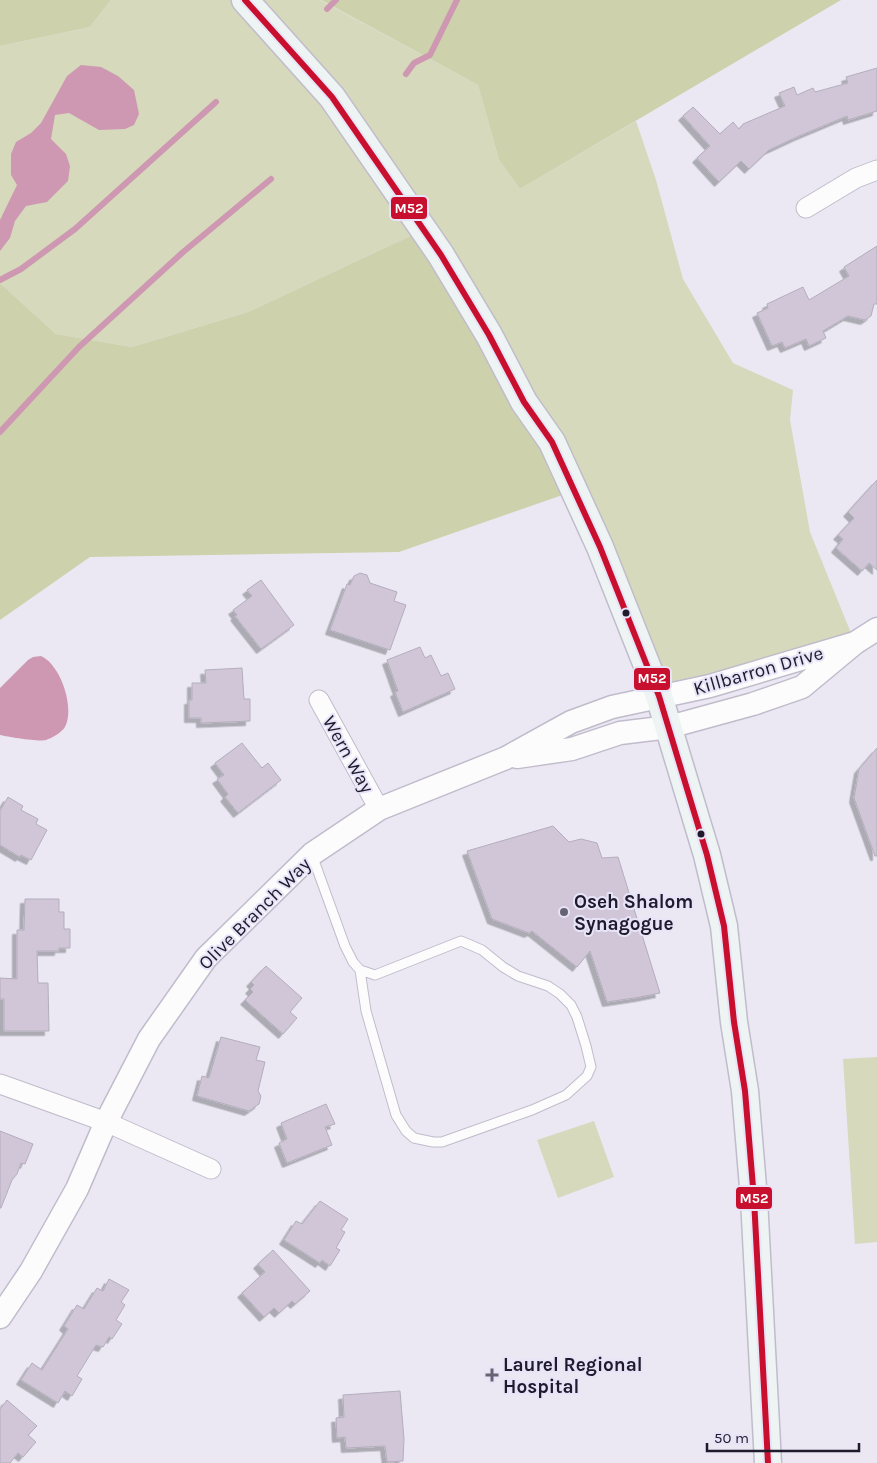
<svg xmlns="http://www.w3.org/2000/svg" width="877" height="1463" font-family="Karla,sans-serif">
<defs>
<filter id="shadow"><feDropShadow dx="-4.5" dy="4.5" stdDeviation="0" flood-color="#0004"/></filter>
</defs>
<rect width="100%" height="100%" fill="#ebe8f4"/>
<path fill="#d6d9bb" d="M 111,0 L 320,0 L 478,85 L 499,160 L 520,189 L 636,121 L 656,180 L 683,279 L 733,363 L 793,390 L 790,420 L 810,532 L 855,643 L 659,696 L 600,547 L 423,230 L 248,312 L 132,347 L 56,334 L 0,283 L 0,46 L 90,27 Z
M 877,1057 L 877,1242 L 855,1244 L 843,1059 Z
M 594,1121 L 614,1177 L 558,1198 L 537,1140 Z"/>
<path fill="#ced2ac" d="M 0,0 L 111,0 L 90,27 L 0,46 Z
M 321,0 L 841,0 L 520,189 L 499,160 L 478,85 Z
M 423,230 L 574,491 L 399,552 L 90,557 L 0,620 L 0,283 L 56,334 L 132,347 L 248,312 Z"/>
<path fill="#ce98b2" d="M 81,65 L 101,67 L 118,76 L 134,90 L 139,114 L 134,125 L 125,129 L 99,130 L 69,113 L 55,115 L 51,139 L 66,154 L 70,166 L 68,181 L 47,202 L 26,206 L 15,221 L 10,238 L 0,251 L 0,220 L 17,185 L 11,175 L 11,154 L 16,142 L 31,133 L 41,123 L 67,76 Z
M 41,656 C 61,665 75,708 65,727 C 61,733 52,738 46,740 C 39,742 9,737 0,735 L 0,688 L 28,660 L 33,657 Z"/>
<g fill="none" stroke-linecap="round" stroke-linejoin="round">
<path stroke="#ce98b2" stroke-width="6" d="M 327,9 L 336,0
M 406,74 L 414,63 L 430,55 L 457,0
M 0,280 L 21,269 L 75,229 L 216,102
M 0,432 L 79,347 L 182,253 L 271,179"/>
</g>
<path fill="#d0c6d8" stroke="#b4adbb" filter="url(#shadow)" d="M 877,68 L 877,111 L 848,120 L 847,116 L 799,136 L 769,150 L 749,169 L 741,161 L 719,182 L 697,158 L 710,146 L 683,116 L 693,107 L 720,134 L 733,122 L 739,129 L 743,124 L 785,106 L 779,93 L 794,87 L 797,95 L 813,88 L 815,92 L 848,83 L 846,77 Z
M 877,246 L 877,304 L 874,304 L 871,316 L 865,320 L 848,316 L 823,331 L 826,338 L 809,346 L 806,339 L 785,348 L 782,342 L 772,346 L 757,313 L 768,308 L 767,304 L 803,287 L 809,300 L 849,276 L 844,267 Z
M 877,480 L 877,570 L 869,563 L 862,571 L 836,548 L 843,539 L 838,535 L 854,518 L 848,512 Z
M 360,573 L 367,575 L 370,583 L 397,592 L 394,601 L 406,605 L 390,650 L 330,630 L 347,584 L 350,585 L 354,576 Z
M 261,580 L 294,625 L 261,649 L 235,616 L 237,615 L 233,610 L 252,596 L 247,590 Z
M 420,647 L 425,658 L 431,655 L 441,676 L 448,673 L 455,689 L 403,712 L 395,692 L 398,691 L 387,660 Z
M 242,668 L 244,699 L 250,699 L 250,721 L 201,723 L 201,718 L 189,718 L 189,700 L 192,700 L 192,683 L 206,683 L 205,670 Z
M 242,743 L 262,768 L 268,763 L 281,780 L 238,813 L 225,797 L 228,794 L 217,779 L 224,775 L 215,763 Z
M 877,748 L 877,856 L 875,856 L 854,798 L 859,769 Z
M 8,797 L 23,806 L 21,810 L 38,819 L 36,824 L 47,830 L 31,860 L 21,855 L 20,857 L 0,845 L 0,811 Z
M 553,826 L 569,842 L 581,839 L 597,843 L 602,858 L 618,857 L 660,993 L 640,997 L 607,1002 L 590,951 L 577,967 L 532,931 L 529,933 L 492,919 L 467,851 Z
M 25,899 L 59,899 L 59,912 L 64,912 L 64,929 L 70,929 L 70,948 L 59,948 L 59,951 L 37,951 L 38,983 L 48,983 L 49,1031 L 4,1031 L 4,999 L 0,999 L 0,978 L 17,979 L 17,930 L 24,930 Z
M 266,966 L 302,998 L 290,1012 L 297,1018 L 283,1034 L 245,1000 L 253,992 L 250,989 L 254,985 L 251,982 Z
M 221,1037 L 260,1047 L 256,1060 L 265,1062 L 258,1091 L 261,1096 L 259,1104 L 249,1111 L 197,1096 L 202,1076 L 209,1078 Z
M 326,1104 L 335,1124 L 325,1127 L 332,1145 L 287,1163 L 279,1143 L 287,1139 L 281,1123 Z
M 0,1131 L 33,1144 L 25,1164 L 21,1163 L 17,1174 L 12,1180 L 1,1208 L 0,1208 Z
M 320,1201 L 348,1219 L 341,1230 L 345,1232 L 336,1248 L 340,1250 L 330,1266 L 322,1260 L 320,1263 L 284,1240 L 296,1221 L 302,1224 Z
M 273,1250 L 310,1291 L 295,1304 L 292,1301 L 279,1313 L 274,1308 L 264,1317 L 242,1293 L 265,1272 L 258,1264 Z
M 109,1279 L 129,1290 L 121,1302 L 125,1305 L 116,1320 L 122,1324 L 112,1339 L 109,1337 L 103,1347 L 96,1345 L 77,1376 L 82,1379 L 72,1396 L 65,1391 L 58,1403 L 21,1380 L 32,1363 L 42,1370 L 68,1329 L 64,1326 L 77,1305 L 84,1309 L 97,1288 L 103,1291 Z
M 400,1391 L 404,1439 L 403,1461 L 387,1462 L 385,1446 L 346,1448 L 345,1437 L 337,1438 L 336,1418 L 344,1417 L 343,1395 Z
M 7,1400 L 37,1426 L 28,1435 L 36,1442 L 23,1457 L 18,1453 L 10,1463 L 0,1463 L 0,1409 Z"/>
<g fill="none" stroke-linecap="round" stroke-linejoin="round">
<g stroke="#c0bccb" stroke-width="11">
<path id="service" d="M 312,855 L 345,946 L 353,962 L 360,970
M 461,941 L 482,950 L 503,967 L 518,976 L 548,986 L 560,994 L 571,1005 L 577,1017 L 586,1046 L 591,1067 L 587,1076 L 566,1095 L 532,1110 L 442,1142 L 433,1142 L 414,1138 L 406,1131 L 396,1115 L 366,1011 L 360,970 L 375,975 Z"/>
</g>
<g stroke="#c0bccb" stroke-width="21">
<path id="minor" d="M 806,208 L 856,178 L 877,170
M 319,700 L 379,809
M 0,1084 L 106,1122 L 211,1169"/>
</g>
<g stroke="#c0bccb" stroke-width="25">
<path id="tertiary" d="M 517,757 L 572,749 L 620,733 L 669,727 L 753,704 L 802,687 L 855,643 L 877,629
M 0,1317 L 31,1271 L 77,1189 L 106,1122 L 149,1039 L 206,958 L 312,854 L 379,809 L 506,758 L 571,722 L 612,707 L 710,686 L 855,643"/>
</g>
<g stroke="#c0bccb" stroke-width="29">
<path id="secondary" d="M 245,0 L 332,97 L 441,255 L 489,335 L 524,402 L 552,442 L 600,547 L 659,696 L 707,855 L 724,926 L 734,1022 L 745,1091 L 754,1199 L 768,1463"/>
</g>
<use href="#service" stroke="#fcfcfd" stroke-width="9"/>
<use href="#minor" stroke="#fcfcfd" stroke-width="19"/>
<use href="#tertiary" stroke="#fcfcfd" stroke-width="22"/>
<use href="#secondary" stroke="#eef4f4" stroke-width="26"/>
<g stroke="#e8e4f8" stroke-width="10">
<path id="bus-1" d="M 245,0 L 332,97 L 441,255 L 489,335 L 524,402 L 552,442 L 600,547 L 659,696 L 707,855 L 724,926 L 734,1022 L 745,1091 L 754,1199 L 768,1463"/>
</g>
<use href="#bus-1" stroke="#c8102e" stroke-width="6"/>
</g>
<g fill="#1f1b2d" stroke="#e8e4f8" stroke-width="2">
<circle cx="626" cy="613" r="4.5"/>
<circle cx="701" cy="834" r="4.5"/>
</g>
<g fill="#666373" stroke="#e8e4f8" stroke-width="2">
<circle cx="564" cy="912" r="5"/>
<path d="M489.5 1367.5h5v5h5v5h-5v5h-5v-5h-5v-5h5z"/>
</g>
<g text-anchor="middle" stroke-width="4" stroke-linejoin="round" paint-order="stroke">
<g font-size="19" fill="#1f1b2d" stroke="#e8e4f8">
<text transform="translate(758 670) rotate(-16)" y="7">Killbarron Drive</text>
<text transform="translate(349 754) rotate(61)" y="7">Wern Way</text>
<text transform="translate(254 913) rotate(-45)" y="7">Olive Branch Way</text>
</g>
<g font-size="19" font-weight="bold" fill="#1f1b2d" stroke="#e8e4f8" text-anchor="start">
<text x="574" y="908">Oseh Shalom<tspan x="574" dy="22">Synagogue</tspan></text>
<text x="503" y="1371">Laurel Regional<tspan x="503" dy="22">Hospital</tspan></text>
</g>
</g>
<g stroke="#e8e4f8" stroke-width="2">
<rect x="390" y="196" width="38" height="24" rx="5" fill="#c8102e"/>
<rect x="633" y="667" width="38" height="24" rx="5" fill="#c8102e"/>
<rect x="735" y="1186" width="38" height="24" rx="5" fill="#c8102e"/>
</g>
<g font-size="14" text-anchor="middle" font-weight="bold" fill="#fff">
<text x="409" y="213">M52</text>
<text x="652" y="683">M52</text>
<text x="754" y="1203">M52</text>
</g>
<path d="M707 1443v8h152v-8" fill="none" stroke="#1f1b2d" stroke-width="2.5"/>
<text x="714" y="1443" font-size="15" fill="#1f1b2d" stroke="#e8e4f8" stroke-width="4" paint-order="stroke">50 m</text>
</svg>
